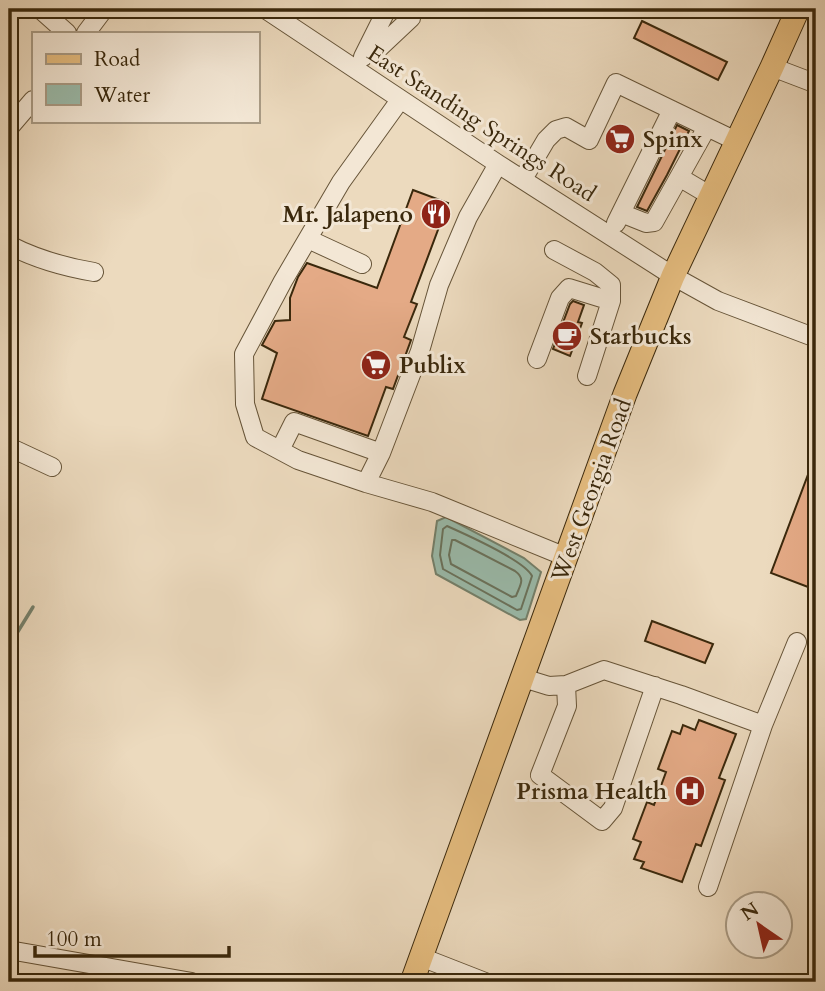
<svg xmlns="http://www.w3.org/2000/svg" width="825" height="991" font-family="Cardo,serif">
<rect width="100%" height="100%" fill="#ecdabe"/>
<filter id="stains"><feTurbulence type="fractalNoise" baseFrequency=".00286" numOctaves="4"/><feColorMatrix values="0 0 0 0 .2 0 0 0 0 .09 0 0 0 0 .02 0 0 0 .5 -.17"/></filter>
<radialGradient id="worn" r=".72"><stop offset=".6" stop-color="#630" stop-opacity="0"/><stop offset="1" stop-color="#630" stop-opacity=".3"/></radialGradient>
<path fill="#9abbab" stroke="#74806b" stroke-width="2" d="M 446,517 L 524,558 L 541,572 L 526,619 L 520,620 L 436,574 L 432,556 L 437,521 Z"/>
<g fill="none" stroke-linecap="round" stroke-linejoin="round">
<path stroke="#6a725c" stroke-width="2" d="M 447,526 C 465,534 525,561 532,576 L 521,609 L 517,610 L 443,569 L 440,555 L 443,529 Z
M 452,540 L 455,540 L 515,571 C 526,579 520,585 516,596 L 512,597 L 451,564 L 449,555 Z"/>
<path stroke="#74806b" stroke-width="3.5" d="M 9,646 L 33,607"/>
</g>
<path fill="#e4aa86" stroke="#3a280c" stroke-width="2" d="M 642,21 L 727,62 L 718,80 L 634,38 Z
M 677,125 L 689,131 L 667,175 L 647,211 L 637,207 Z
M 413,190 L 448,203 L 411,302 L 417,304 L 404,337 L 411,340 L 393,389 L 386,387 L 368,436 L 262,399 L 277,353 L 262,345 L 275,321 L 290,320 L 290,298 L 298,277 L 307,263 L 377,288 Z
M 573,301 L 584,305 L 578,322 L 582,323 L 570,356 L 553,349 L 570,304 Z
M 815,456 L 816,456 L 816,590 L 771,573 Z
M 652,621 L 713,644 L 705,663 L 645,641 Z
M 699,720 L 736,734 L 719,778 L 725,780 L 701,846 L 696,844 L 682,882 L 641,868 L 644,862 L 634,859 L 641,842 L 633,839 L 647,802 L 654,805 L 666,772 L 658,769 L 672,731 L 680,734 L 683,725 L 695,730 Z"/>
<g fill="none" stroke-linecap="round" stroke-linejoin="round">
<g stroke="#665438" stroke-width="20">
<path id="minor" d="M 40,9 L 67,33
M 265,9 L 498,164 L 673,276 L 718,301 L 816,338
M 86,33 L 104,9
M 365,54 L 378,49 L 411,18 L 409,13 L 404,9
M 363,57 L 387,9
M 772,67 L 814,83
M 400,100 L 341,182 L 283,281 L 244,354 L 245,404 L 255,437 L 298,460 L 366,483 L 432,502 L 566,557
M 9,128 L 33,100
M 679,177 L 711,196
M 523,179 L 546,140 L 556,130 L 566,127 L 589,140 L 616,83 L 736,141
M 621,213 L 646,223 L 654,222 L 707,127
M 616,223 L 672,110
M 308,239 L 362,264
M 9,245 C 36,259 64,267 94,272
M 554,250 L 595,272 L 611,285 L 611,301 L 587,376
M 537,359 L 560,298 L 569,288 L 611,301
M 9,447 L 52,467
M 280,450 L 294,422 L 381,453
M 366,483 L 381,453 L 420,351 L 439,285 L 468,217 L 498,164
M 523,678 L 549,686 L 566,685 L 604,670 L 681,695 L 763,725 L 797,642
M 566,685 L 567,706 L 540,775 L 602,821 L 613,808 L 655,686
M 708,887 L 763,725
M 9,950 L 192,982
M 421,957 L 485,982"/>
</g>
<g stroke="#3a280c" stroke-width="25">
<path id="major" d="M 412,982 L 625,394 L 673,276 L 772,67 L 798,9"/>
</g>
<use href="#minor" stroke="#f3e7d5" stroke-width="18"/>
<use href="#major" stroke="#e6bd7f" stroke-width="23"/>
</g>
<defs>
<g id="supermarket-disc" transform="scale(1.575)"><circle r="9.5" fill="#8f2418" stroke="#f3e7d5"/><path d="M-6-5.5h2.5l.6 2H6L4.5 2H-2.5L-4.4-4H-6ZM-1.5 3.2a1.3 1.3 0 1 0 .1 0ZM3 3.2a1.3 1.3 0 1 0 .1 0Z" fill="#fff"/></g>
<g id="restaurant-disc" transform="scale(1.575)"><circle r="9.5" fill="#8f2418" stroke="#f3e7d5"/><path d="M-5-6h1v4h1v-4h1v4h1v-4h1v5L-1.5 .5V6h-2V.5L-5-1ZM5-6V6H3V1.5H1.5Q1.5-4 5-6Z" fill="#fff"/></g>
<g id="cafe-disc" transform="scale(1.575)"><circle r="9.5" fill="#8f2418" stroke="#f3e7d5"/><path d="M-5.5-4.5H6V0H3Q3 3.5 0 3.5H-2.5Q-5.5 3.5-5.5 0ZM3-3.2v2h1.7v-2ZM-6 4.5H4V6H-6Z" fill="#fff"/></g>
<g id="hospital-disc" transform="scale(1.575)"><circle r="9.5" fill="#8f2418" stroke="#f3e7d5"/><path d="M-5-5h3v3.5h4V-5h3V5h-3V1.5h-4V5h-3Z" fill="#fff"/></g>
</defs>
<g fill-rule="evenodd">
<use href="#supermarket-disc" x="620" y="139"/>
<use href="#restaurant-disc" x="436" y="214"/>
<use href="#cafe-disc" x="567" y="336"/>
<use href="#supermarket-disc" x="376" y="365"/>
<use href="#hospital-disc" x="690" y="791"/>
</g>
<g text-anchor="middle" stroke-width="6" stroke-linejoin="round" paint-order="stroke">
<g font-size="23" fill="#3a280c" stroke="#f3e7d5">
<text transform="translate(482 123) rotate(33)" y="8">East Standing Springs Road</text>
<text transform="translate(591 490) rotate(-70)" y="8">West Georgia Road</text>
</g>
<g font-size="23" font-weight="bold" fill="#3a280c" stroke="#f3e7d5" text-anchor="start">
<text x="643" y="147">Spinx</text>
<text x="413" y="222" text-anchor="end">Mr. Jalapeno</text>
<text x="590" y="344">Starbucks</text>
<text x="399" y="373">Publix</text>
<text x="667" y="799" text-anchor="end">Prisma Health</text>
</g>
</g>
<rect width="825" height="991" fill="none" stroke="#ecdabe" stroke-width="35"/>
<rect x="10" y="10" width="804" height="970" fill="none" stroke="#3a280c" stroke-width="3.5"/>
<rect x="18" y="18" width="790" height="956" fill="none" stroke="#3a280c" stroke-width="2"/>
<rect x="32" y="32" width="228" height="91" fill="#f3e7d5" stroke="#a99b85" stroke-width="2"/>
<rect x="46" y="54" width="35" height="10" fill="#e6bd7f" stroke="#a99b85" stroke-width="2"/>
<text x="94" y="66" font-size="21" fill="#3a280c">Road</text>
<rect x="46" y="84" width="35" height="21" fill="#9abbab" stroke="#a99b85" stroke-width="2"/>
<text x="94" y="102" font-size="21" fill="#3a280c">Water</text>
<g transform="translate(759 925) rotate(326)"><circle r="33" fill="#f3e7d5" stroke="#a99b85" stroke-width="2"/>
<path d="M0-5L12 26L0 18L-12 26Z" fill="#8f2418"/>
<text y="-10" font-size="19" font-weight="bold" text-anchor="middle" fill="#3a280c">N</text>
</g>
<path d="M35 946v10h194v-10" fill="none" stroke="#3a280c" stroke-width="3.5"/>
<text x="46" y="946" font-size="21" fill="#3a280c" stroke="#f3e7d5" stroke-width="5" paint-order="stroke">100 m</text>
<rect width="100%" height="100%" filter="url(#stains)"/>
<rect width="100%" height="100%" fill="url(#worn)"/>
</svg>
